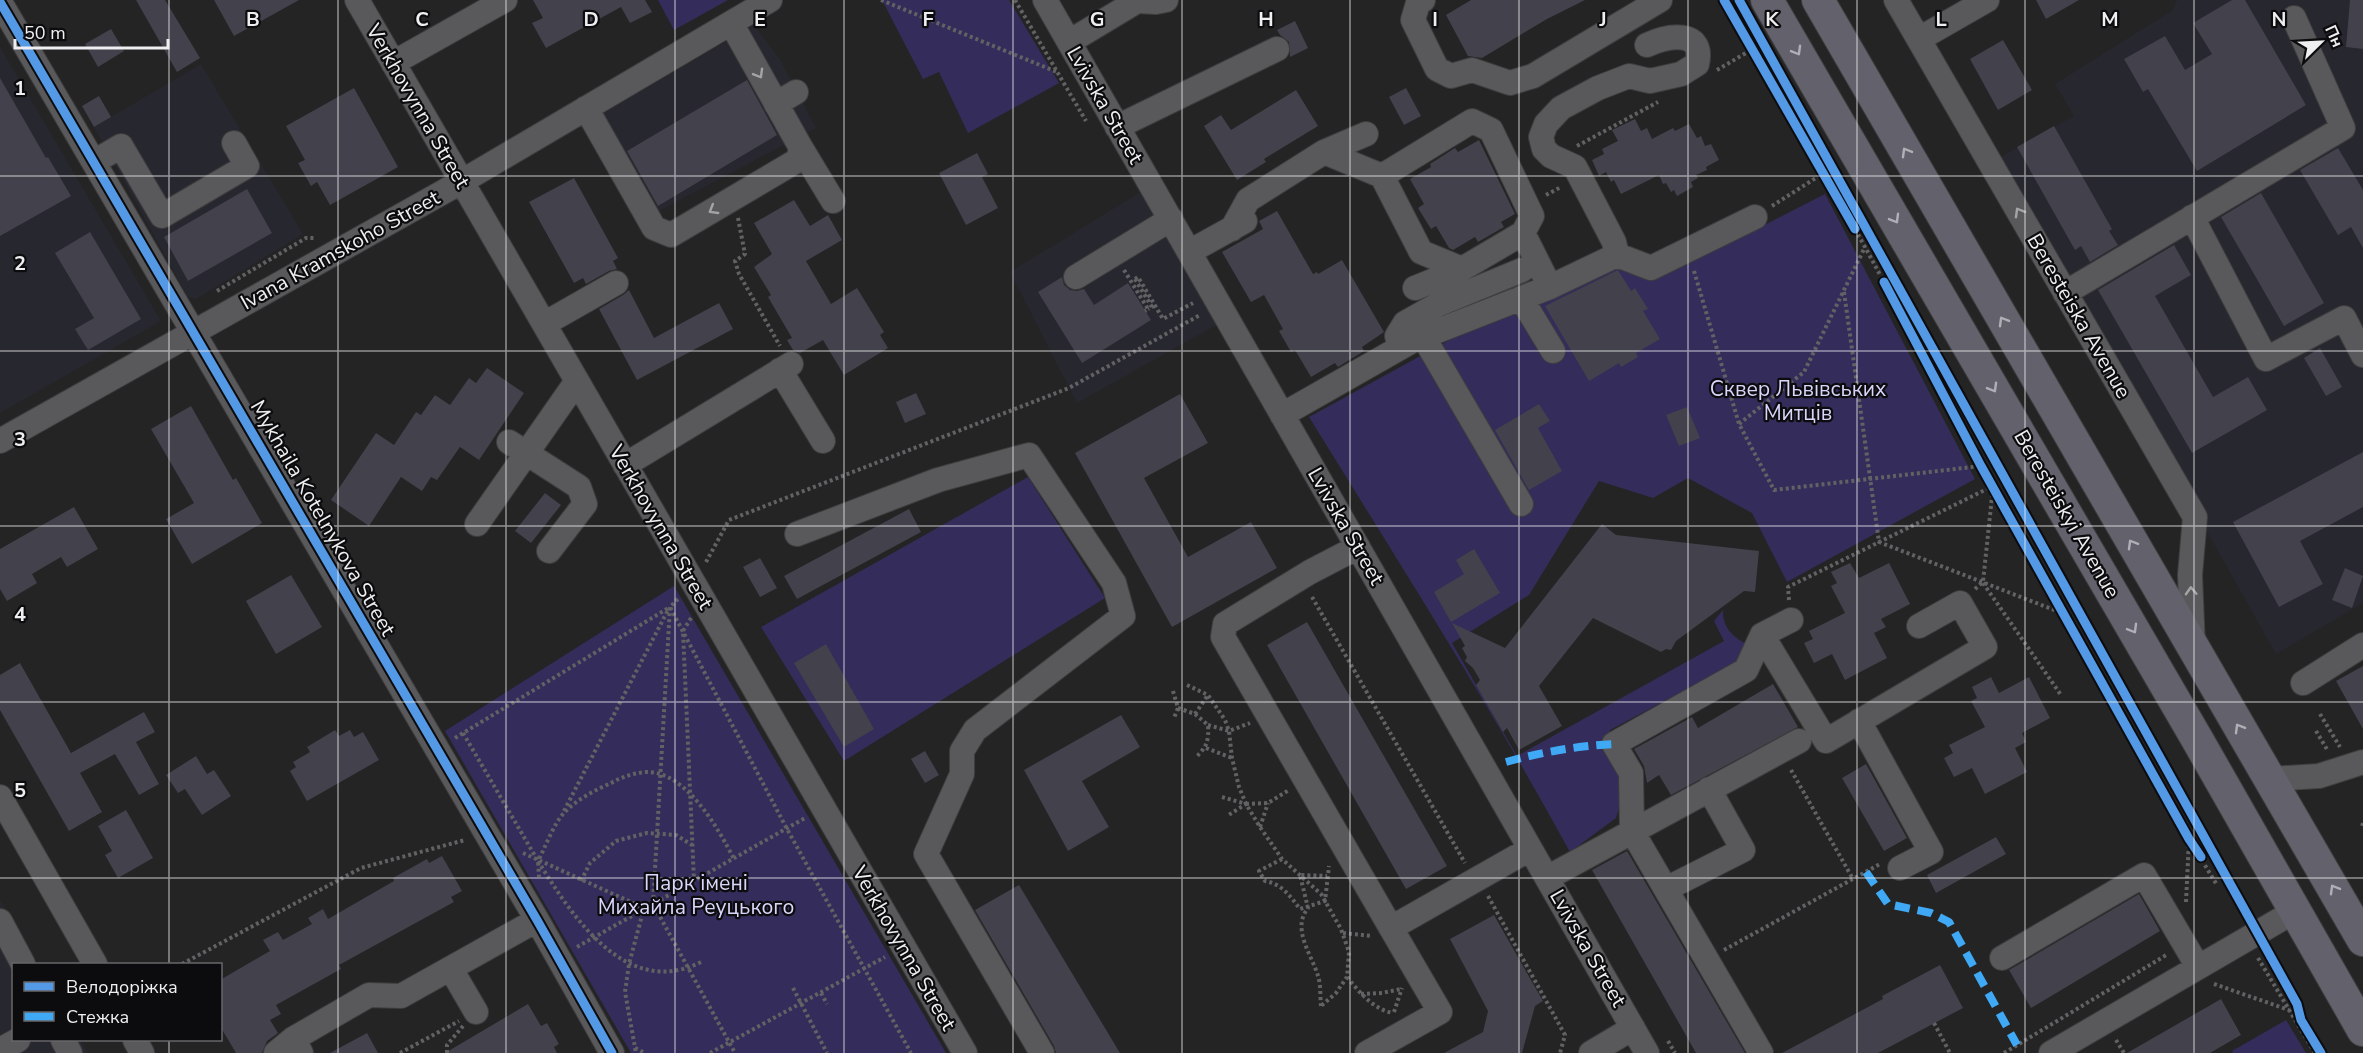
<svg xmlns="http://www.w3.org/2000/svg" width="2363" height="1053" font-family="'Nunito Sans',sans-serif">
<rect width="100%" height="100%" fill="#242425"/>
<path fill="#27272f" d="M 2177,0 L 2363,0 L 2363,603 L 2276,654 L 2075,297 L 2000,157 L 2074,116 L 2055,84 L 2173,10 Z
M 754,25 L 781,61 L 816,128 L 642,220 L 587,123 Z
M 0,47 L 161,321 L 0,413 Z
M 201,64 L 303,234 L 196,299 L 188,297 L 94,127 Z
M 1144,190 L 1220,323 L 1077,403 L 1010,272 Z
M 0,900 L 37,964 L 14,964 L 14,1040 L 80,1040 L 88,1053 L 0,1053 Z"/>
<path fill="#342c5a" d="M 658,0 L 728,0 L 674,30 Z
M 882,0 L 1009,0 L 1059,83 L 968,133 L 939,72 L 923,79 Z
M 1825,194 L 1975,479 L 1787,582 L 1752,513 L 1688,478 L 1653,498 L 1599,481 L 1529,595 L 1452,643 L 1517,756 L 1724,641 L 1714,621 L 1723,610 C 1722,632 1740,642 1758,649 L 1718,685 L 1670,698 L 1610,730 L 1627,782 L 1616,818 L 1570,852 C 1489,704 1398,561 1309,417 L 1537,292 L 1617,255 L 1651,268 L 1678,269 Z
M 1028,477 L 1105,598 L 844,761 L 761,627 Z
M 674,586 L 946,1053 L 631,1053 L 445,731 Z
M 2286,1020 L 2306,1053 L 2233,1053 L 2232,1051 Z"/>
<path fill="#42414c" d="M 136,0 L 165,0 L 200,58 L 177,72 Z
M 214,0 L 299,0 L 234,36 Z
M 533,0 L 645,0 L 652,12 L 630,23 L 621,7 L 546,48 L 532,23 L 543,18 Z
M 1471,0 L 1585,0 L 1547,19 L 1482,58 L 1468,56 L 1446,15 Z
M 2036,0 L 2079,0 L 2046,19 Z
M 2232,0 L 2245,0 L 2306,105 L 2197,171 L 2148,89 L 2143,92 L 2124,59 L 2165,36 L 2185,70 L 2212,54 L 2193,23 Z
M 2350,0 L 2363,0 L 2363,49 L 2346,47 Z
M 1295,21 L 1308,48 L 1290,57 L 1289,42 L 1280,35 L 1277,30 Z
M 111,29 L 124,51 L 98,67 L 85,44 Z
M 2003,40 L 2032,90 L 1998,110 L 1970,59 Z
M 0,78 L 46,158 L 48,157 L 71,196 L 0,236 Z
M 747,80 L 777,135 L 658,206 L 627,151 Z
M 354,88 L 398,167 L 330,205 L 317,182 L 311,186 L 298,163 L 305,160 L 286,126 Z
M 1406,88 L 1421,116 L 1404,125 L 1389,97 Z
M 1296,90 L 1318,126 L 1264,159 L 1266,162 L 1237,180 L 1204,126 L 1221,115 L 1231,130 Z
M 99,96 L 111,117 L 94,127 L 82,106 Z
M 1635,119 L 1641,131 L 1647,128 L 1652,139 L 1673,128 L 1675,131 L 1689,124 L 1697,138 L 1701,136 L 1705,146 L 1711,144 L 1719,160 L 1706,167 L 1707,170 L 1696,175 L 1698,178 L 1691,182 L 1693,187 L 1677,196 L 1674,190 L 1671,192 L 1666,183 L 1663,184 L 1659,175 L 1621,194 L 1614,180 L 1611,182 L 1606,172 L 1599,176 L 1592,160 L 1604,154 L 1602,149 L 1618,141 L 1612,130 Z
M 2054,126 L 2112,229 L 2109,231 L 2118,245 L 2090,262 L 2081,246 L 2075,250 L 2017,147 Z
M 1479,140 L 1515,214 L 1501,222 L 1504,227 L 1478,242 L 1475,237 L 1453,250 L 1449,248 L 1436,226 L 1431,229 L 1418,208 L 1424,204 L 1410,179 L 1431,167 L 1430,164 L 1455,148 L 1458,152 Z
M 2338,148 L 2363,190 L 2363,248 L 2351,227 L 2338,235 L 2300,170 Z
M 977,153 L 988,174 L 982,177 L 998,208 L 966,225 L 939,173 Z
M 574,178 L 618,258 L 613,261 L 617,269 L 609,271 L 586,284 L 583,278 L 574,283 L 529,202 Z
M 247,189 L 272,233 L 188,281 L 164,237 Z
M 2261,193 L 2324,303 L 2284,326 L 2221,217 Z
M 794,200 L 810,226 L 828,215 L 842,240 L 806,261 L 831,304 L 857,288 L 884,332 L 880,335 L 888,348 L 844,375 L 823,340 L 800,353 L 793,350 L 787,340 L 792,338 L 768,297 L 771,295 L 754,267 L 772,254 L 754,223 Z
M 1277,211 L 1313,274 L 1317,272 L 1318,274 L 1342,260 L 1384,332 L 1362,347 L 1364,351 L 1338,367 L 1335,363 L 1311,377 L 1295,350 L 1291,352 L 1279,331 L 1283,329 L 1264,295 L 1251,302 L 1222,252 L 1263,229 L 1259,221 Z
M 90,232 L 141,319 L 88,350 L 75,329 L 94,318 L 55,253 Z
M 2174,245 L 2191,275 L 2155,296 L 2213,397 L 2248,377 L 2267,410 L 2192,453 L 2098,290 Z
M 1618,270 L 1631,291 L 1635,288 L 1648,309 L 1643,311 L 1660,339 L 1636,353 L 1638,357 L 1621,367 L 1619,363 L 1589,381 L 1545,306 Z
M 1062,277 L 1064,285 L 1070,290 L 1077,291 L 1084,289 L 1094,305 L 1128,283 L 1151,320 L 1082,363 L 1038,292 Z
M 629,290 L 654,338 L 719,303 L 733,329 L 637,380 L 599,309 L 623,295 Z
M 2320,348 L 2342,387 L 2326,396 L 2304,358 Z
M 487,368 L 524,393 L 479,460 L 460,447 L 437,480 L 431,477 L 422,491 L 401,477 L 369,526 L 331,500 L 376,433 L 394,445 L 416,412 L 421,415 L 435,395 L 450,405 L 469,378 L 476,383 Z
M 916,393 L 926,414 L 905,423 L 896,402 Z
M 1180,394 L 1208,443 L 1144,478 L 1188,557 L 1251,522 L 1277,568 L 1172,627 L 1075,453 Z
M 1539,404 L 1550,421 L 1538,428 L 1562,471 L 1529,490 L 1495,430 Z
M 191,406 L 233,480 L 236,478 L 262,523 L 192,564 L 166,519 L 194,503 L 151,429 Z
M 1687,407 L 1700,438 L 1679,446 L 1666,415 Z
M 2363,452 L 2363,507 L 2300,541 L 2323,584 L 2279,607 L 2233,522 Z
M 545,493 L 561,505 L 531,543 L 515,531 Z
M 74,507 L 98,549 L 67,567 L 61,557 L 32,574 L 37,583 L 7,601 L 0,589 L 0,549 Z
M 909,509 L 921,532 L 797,599 L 784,576 Z
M 1602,524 L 1616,535 L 1759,551 L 1755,592 L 1744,591 L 1676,641 L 1671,650 L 1666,649 L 1661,652 L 1593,618 L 1539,686 L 1562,726 L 1519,750 L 1507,728 L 1503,732 L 1476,685 L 1480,680 L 1473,668 L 1465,661 L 1467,657 L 1462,648 L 1465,646 L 1452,623 L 1505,648 Z
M 1474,549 L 1500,593 L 1451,622 L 1434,592 L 1464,574 L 1456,560 Z
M 760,558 L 777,588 L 760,597 L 743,567 Z
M 1850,563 L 1859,578 L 1889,563 L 1910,604 L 1881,619 L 1886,627 L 1874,633 L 1887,658 L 1845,680 L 1832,654 L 1814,663 L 1804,643 L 1813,639 L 1809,631 L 1845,613 L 1831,586 L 1837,583 L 1831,572 Z
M 2345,568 L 2363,576 L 2352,608 L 2332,600 Z
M 291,575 L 322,627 L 276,654 L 246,601 Z
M 1307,622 L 1447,866 L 1406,889 L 1267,645 Z
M 826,644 L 874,729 L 844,747 L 794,663 Z
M 20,663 L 71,753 L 144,712 L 155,732 L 136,742 L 159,784 L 139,795 L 115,754 L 80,773 L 102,812 L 69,831 L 0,710 L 0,675 Z
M 2363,666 L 2363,729 L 2336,681 Z
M 1991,677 L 1999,693 L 2029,677 L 2050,718 L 2022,733 L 2026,742 L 2015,748 L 2027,772 L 1985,794 L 1972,768 L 1954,777 L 1944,758 L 1953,753 L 1949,745 L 1985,727 L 1971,701 L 1977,698 L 1972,687 Z
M 1773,684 L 1798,727 L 1671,795 L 1659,775 L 1647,783 L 1644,766 L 1634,749 L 1692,717 L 1698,728 Z
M 1121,715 L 1140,747 L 1082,781 L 1109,827 L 1068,851 L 1024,770 Z
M 335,730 L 339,736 L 350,730 L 354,737 L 363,732 L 379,760 L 307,801 L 290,771 L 296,767 L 293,762 L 310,752 L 307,747 Z
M 925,751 L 939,775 L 925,783 L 911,759 Z
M 196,756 L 207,774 L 214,770 L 231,796 L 202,815 L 185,789 L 178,793 L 166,775 Z
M 1866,764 L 1907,838 L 1884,851 L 1842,778 Z
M 126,810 L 153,858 L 118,878 L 105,855 L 112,851 L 98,826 Z
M 1996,837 L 2006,854 L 1936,893 L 1927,875 Z
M 1627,851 L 1745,1053 L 1696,1053 L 1592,870 Z
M 442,856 L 462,891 L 451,897 L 454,902 L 339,965 L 341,969 L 276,1005 L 281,1014 L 270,1020 L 278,1033 L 267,1041 L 262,1053 L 236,1053 L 220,1026 L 220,980 L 270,951 L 263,940 L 278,932 L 283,940 L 312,924 L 308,918 L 323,909 L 328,919 L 394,881 L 393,878 L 427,859 L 429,863 Z
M 1019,885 L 1120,1053 L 1056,1053 L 1054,1046 L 975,910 Z
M 2139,894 L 2160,931 L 2031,1008 L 2009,970 Z
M 1494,915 L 1543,1001 L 1535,1006 L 1522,1053 L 1444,1053 L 1483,1032 L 1488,1011 L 1450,939 Z
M 1940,965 L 1963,1008 L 1878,1053 L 1782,1053 L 1883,999 L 1882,996 Z
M 2221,999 L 2241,1035 L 2210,1053 L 2127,1053 Z
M 528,1004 L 541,1026 L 547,1023 L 559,1044 L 554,1047 L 557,1053 L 445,1053 Z
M 367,1033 L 378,1053 L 330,1053 Z"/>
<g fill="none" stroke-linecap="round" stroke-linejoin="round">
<g stroke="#3e3e3f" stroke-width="26">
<path id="minor" d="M 357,0 L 965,1053
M 1045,0 L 1647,1053
M 1423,0 L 1418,3 L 1413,20 L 1437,69 L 1451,76 L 1472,70 L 1510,83 L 1533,76 L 1660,0
M 1896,0 L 2195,517 L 2190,575 L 2193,647
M 0,2 L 537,920 L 612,1053
M 1919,39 L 1987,0
M 1069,42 L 1137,1 L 1156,2 L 1166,0
M 393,63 L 505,0
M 776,104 L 796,92
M 586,108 L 654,228 L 671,235 L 798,160 L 801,148 L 731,23
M 1117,127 L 1277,49
M 801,148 L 833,201
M 1324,152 L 1366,134
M 94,162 L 121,146 L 162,216 L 247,166 L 234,143
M 2192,217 L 2266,359 L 2344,318 L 2363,355
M 1232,229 L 1248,200 L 1324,152 L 1382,176
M 1523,233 L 1550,287
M 1189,252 L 1245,221
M 1617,255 L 1651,268 L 1755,217
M 1076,277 L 1171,219
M 1415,288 L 1462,269 L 1523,233 L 1532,216 L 1491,130 L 1472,121 L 1382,176 L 1421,252 L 1462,269
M 2065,293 L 2343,128 L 2294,18
M 1521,298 L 1553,351
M 544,324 L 616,283
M 1423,336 L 1521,504
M 1400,347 L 1397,336 L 1405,323 L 1437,305 L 1522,270
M 780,370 L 823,441
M 1282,415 L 1412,341 L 1550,287 L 1617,255 L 1614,242 L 1575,167 L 1551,156 L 1544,149 L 1541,137 L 1546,124 L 1561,108 L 1598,88 L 1629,76 L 1650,81 L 1681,74 L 1697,64 C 1705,29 1668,35 1647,45
M 0,441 L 461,182 L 770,0
M 509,442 L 579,487 L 585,504 L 549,551
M 625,465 L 791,364
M 477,524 L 577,381
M 797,534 L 938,480 L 1029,455 L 1114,583 L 1123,616 L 975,730 L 962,751 L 962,774 L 926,854 L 1042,1053
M 1358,547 L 1310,572 L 1225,624 L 1223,637 L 1391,928
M 1762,635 L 1826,741 L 1985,647 L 1960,603 L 1919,626
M 2303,683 L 2363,645
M 1859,721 L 1931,852 L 1900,868
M 2269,779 L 2319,776 L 2363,762
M 0,797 L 95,964
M 1547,878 L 1799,741
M 1666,889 L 1743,850 L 1709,789
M 0,921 L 23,964
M 2002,958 L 2144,875 L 2198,967
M 451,969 L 476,1012
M 63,1040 L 70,1053
M 135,1040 L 142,1053
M 0,1050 L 18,1040
M 276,1053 L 293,1039
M 301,1053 L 293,1039 L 369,995 L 401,996 L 537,920
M 1367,1053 L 1440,1012 L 1391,928 L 1530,849
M 1591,1053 L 1633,1028
M 1761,1053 L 1632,831 L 1631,773 L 1614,744 L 1746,670 L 1762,635 L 1791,620
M 2051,1053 L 2295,911"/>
</g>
<g stroke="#3e3e3f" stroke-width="34">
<path id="major" d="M 1767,0 L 2197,739 L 2363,1030
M 1818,0 L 2363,940"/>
</g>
<path stroke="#626264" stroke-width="4" stroke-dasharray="3 3" stroke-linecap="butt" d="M 881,0 L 1057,72
M 1015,0 L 1086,121
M 1724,0 L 1865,247 L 2063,614 L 2189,839 L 2217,885
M 1717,70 L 1751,50
M 1577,146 L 1658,102
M 1546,195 L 1561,187
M 1772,206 L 1822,174
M 738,218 L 745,254 L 735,261 L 739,274 L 780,346
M 1124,270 L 1148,309 L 1145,311
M 1694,271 L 1739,424 L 1774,490 L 1981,466
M 1135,279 L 1138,277 L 1163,319 L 1193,303
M 1135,279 L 1152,307 L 1148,309
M 217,291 L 306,238 L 315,238
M 1844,292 L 1879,542 L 2062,613
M 1739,424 L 1804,372 L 1865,247
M 706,562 L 729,520 L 1069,388 L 1200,315
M 1983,583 L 2061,695
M 1975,589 L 1983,582 L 1993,487
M 1312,597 L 1465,863
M 678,599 L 670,607 L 787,829 L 911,1053
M 1789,600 L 1788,587 L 1993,486
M 691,618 L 683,631 L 694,881
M 1187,685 L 1208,695 L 1225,720 L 1229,731 L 1232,758 L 1239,787 L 1246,804 L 1260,827 L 1282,859 L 1321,894 L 1341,929 L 1349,952 L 1347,977 L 1336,993 L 1321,1006
M 1173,691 L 1178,708 L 1174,718
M 1178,708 L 1195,714 L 1208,725 C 1209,740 1207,747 1196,757
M 1195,714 L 1208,695
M 2320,714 L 2340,747
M 1208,725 L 1229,731 L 1250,723
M 2316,731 L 2328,751
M 463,733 L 538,861 L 539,877
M 455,738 L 670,607 L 653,904 L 735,1053
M 1206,748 L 1232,758
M 1791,770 L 1853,879
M 1222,797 L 1246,804 L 1227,816
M 1246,804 L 1268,803 L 1289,790
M 564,811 L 668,610
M 2362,826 L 2363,823
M 1260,827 L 1268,803
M 523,853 L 644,908 L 629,964 L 625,992 L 636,1053
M 1282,859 L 1259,871 L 1265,881 C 1282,884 1290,896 1300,909 L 1325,901 L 1329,866
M 581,881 L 590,863 L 616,841 L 647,833 L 676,835 L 692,845
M 1488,896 L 1565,1035 L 1560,1053
M 2186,902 L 2189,840
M 1343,933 L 1372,936
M 577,947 L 805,818
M 1724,950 L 1880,864
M 2258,958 L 2315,1053
M 701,962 C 626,1000 572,916 538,861 C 545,848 554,823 564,813 C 576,800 595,790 611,783 C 622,777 633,773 646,772 C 686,771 718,828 734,859
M 182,964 L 361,868 L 465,840
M 1347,977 C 1360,993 1373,1009 1393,1013
M 2214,984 L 2289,1010
M 793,988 L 827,1053
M 821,993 L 827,1004
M 1361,994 L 1382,993 L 1401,989
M 1321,1006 C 1320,996 1321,985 1318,976 C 1312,955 1291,929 1308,908 L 1300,875 L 1327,876
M 1394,1012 L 1402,988
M 1934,1023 L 1950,1053
M 2116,1040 L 2124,1053
M 1668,1041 L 1675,1053
M 635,1048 L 645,1053
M 400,1053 L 459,1021
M 447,1053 L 447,1045 L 463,1026
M 710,1053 L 885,957
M 2004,1053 L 2168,954"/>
<use href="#minor" stroke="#59595b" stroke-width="24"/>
<use href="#major" stroke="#63616c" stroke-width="32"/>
<path stroke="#3fa9f5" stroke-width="8" stroke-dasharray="15 8" stroke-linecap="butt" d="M 1506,762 C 1542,752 1577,746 1614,744
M 1866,872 L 1888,904 L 1931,913 L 1949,922 L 2017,1045"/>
<g stroke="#0c0c0e" stroke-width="13">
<path id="cycleway" d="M 1724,0 L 1855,229
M 1739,0 L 2297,1004 L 2301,1020 L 2321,1053
M 0,2 L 537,920 L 612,1053
M 1884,282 L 1981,466 L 2189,839 L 2201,857"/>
</g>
<use href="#cycleway" stroke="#5399e6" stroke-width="9"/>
</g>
<defs><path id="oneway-chevron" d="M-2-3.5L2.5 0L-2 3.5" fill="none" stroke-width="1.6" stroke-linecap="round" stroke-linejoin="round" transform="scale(1.5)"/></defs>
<g stroke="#b0afb5">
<use href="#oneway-chevron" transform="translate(1797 51) rotate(60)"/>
<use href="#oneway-chevron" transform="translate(1906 152) rotate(-120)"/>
<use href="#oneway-chevron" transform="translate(1895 219) rotate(60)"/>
<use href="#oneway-chevron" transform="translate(2003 321) rotate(-120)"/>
<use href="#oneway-chevron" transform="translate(1993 388) rotate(60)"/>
<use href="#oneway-chevron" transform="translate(2132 544) rotate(-120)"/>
<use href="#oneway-chevron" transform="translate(2133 629) rotate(60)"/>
<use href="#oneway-chevron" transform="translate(2239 728) rotate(-120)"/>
<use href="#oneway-chevron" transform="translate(2334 889) rotate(-120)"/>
</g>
<g stroke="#a4a4a6">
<use href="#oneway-chevron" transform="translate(759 74) rotate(60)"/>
<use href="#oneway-chevron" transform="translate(713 210) rotate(149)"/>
<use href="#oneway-chevron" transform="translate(2019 212) rotate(-120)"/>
<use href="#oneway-chevron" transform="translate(2191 591) rotate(-93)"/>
</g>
<path fill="none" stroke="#efeef1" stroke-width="1.5" stroke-opacity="0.55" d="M 169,0 L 169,964M 338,0 L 338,1053M 506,0 L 506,1053M 675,0 L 675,1053M 844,0 L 844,1053M 1013,0 L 1013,1053M 1182,0 L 1182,1053M 1350,0 L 1350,1053M 1519,0 L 1519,1053M 1688,0 L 1688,1053M 1857,0 L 1857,1053M 2025,0 L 2025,1053M 2194,0 L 2194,1053M 0,176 L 2363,176M 0,351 L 2363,351M 0,526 L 2363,526M 0,702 L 2363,702M 0,878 L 2363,878M 169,1040 L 169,1053"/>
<g text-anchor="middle" stroke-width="4.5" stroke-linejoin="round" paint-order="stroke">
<g font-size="21" fill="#efeef1" stroke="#0c0c0e">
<text transform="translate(1105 105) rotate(60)" y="7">Lvivska Street</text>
<text transform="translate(418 106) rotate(60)" y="7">Verkhovynna Street</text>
<text transform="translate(340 250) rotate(-29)" y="7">Ivana Kramskoho Street</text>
<text transform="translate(2079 316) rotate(60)" y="7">Beresteiska Avenue</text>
<text transform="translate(2067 514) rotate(60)" y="7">Beresteiskyi Avenue</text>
<text transform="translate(323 518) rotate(60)" y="7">Mykhaila Kotelnykova Street</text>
<text transform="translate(1346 526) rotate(60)" y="7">Lvivska Street</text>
<text transform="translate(661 527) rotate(60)" y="7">Verkhovynna Street</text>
<text transform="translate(904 948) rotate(60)" y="7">Verkhovynna Street</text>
<text transform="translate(1588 948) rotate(60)" y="7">Lvivska Street</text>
</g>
<g font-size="21" fill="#d8d6fb" stroke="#0c0c0e">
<text x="1798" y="396">Сквер Львівських<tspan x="1798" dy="24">Митців</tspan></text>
<text x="696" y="890">Парк імені<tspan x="696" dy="24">Михайла Реуцького</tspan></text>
</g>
</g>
<g font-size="20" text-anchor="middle" font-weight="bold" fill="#efeef1" stroke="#0c0c0e" stroke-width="4.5" stroke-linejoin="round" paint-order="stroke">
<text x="253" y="26">B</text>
<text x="422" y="26">C</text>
<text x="591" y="26">D</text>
<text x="760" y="26">E</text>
<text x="928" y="26">F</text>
<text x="1097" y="26">G</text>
<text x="1266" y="26">H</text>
<text x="1435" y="26">I</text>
<text x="1603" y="26">J</text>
<text x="1772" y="26">K</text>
<text x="1941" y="26">L</text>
<text x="2110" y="26">M</text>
<text x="2279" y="26">N</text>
<text x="20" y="95">1</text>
<text x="20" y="270">2</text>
<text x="20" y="446">3</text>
<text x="20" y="621">4</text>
<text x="20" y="797">5</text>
</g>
<rect x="12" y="963" width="210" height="78" fill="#0c0c0e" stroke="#676669" stroke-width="1.5"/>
<rect x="24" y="982" width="30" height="9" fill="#5399e6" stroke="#676669" stroke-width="1.5"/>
<text x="66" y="993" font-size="18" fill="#efeef1">Велодоріжка</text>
<rect x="24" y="1012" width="30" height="9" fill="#3fa9f5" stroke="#676669" stroke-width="1.5"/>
<text x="66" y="1023" font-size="18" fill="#efeef1">Стежка</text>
<g transform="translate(2321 42) rotate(66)" stroke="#0c0c0e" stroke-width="4.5" paint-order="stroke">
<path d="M0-4.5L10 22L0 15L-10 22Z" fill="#efeef1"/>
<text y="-9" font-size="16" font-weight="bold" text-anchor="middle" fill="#efeef1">Пн</text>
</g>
<path d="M15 39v9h153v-9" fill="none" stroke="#efeef1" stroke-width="3"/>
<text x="24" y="39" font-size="18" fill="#efeef1" stroke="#0c0c0e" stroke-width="4.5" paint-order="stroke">50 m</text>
</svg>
